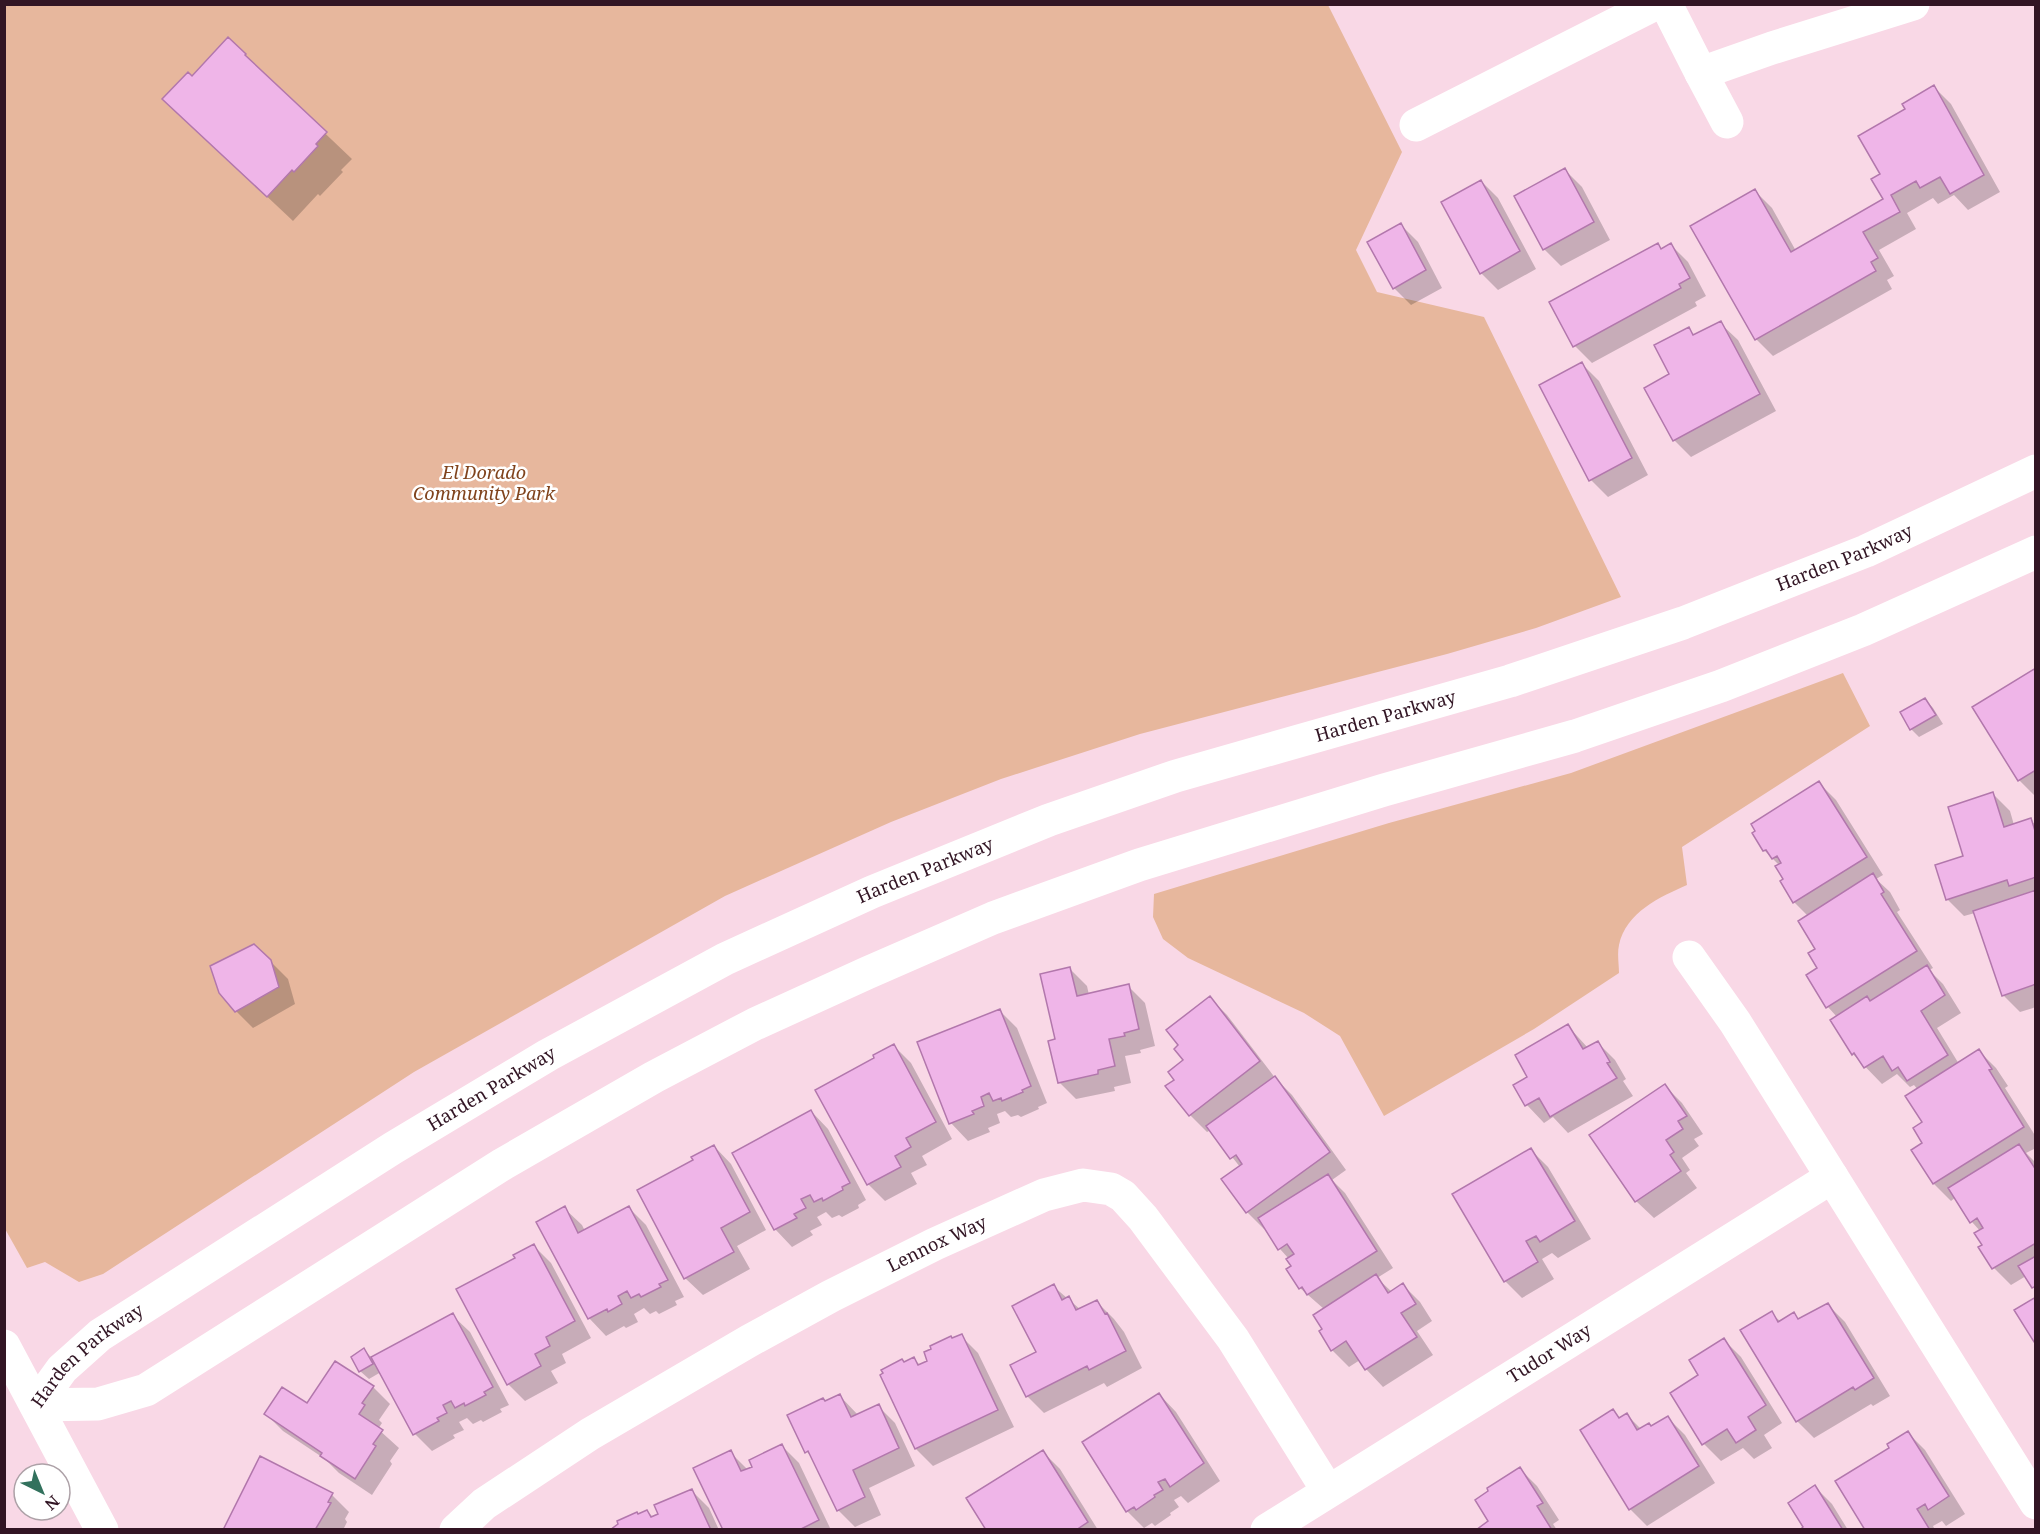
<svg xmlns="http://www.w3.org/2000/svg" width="2040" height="1534" font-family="'Noto Serif',serif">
<rect width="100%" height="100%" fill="#f9d8e6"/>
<path fill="#e7b79d" d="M 4,5 L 1328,5 L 1402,152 L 1356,250 L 1377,292 L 1484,317 L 1621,597 L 1536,628 L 1447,654 L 1140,734 L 1001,779 L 891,822 L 725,896 L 414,1072 L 103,1274 L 79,1282 L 45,1262 L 27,1268 L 4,1227 Z
M 1843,673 L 1870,726 L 1682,847 L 1687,885 C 1660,897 1626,912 1619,945 C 1617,954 1619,964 1619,973 L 1534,1029 L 1384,1116 L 1340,1036 L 1304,1013 L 1188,958 L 1163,939 L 1153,917 L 1154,894 L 1389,823 L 1571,773 Z"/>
<path fill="#0003" d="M 270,81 L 352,159 L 341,170 L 343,172 L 320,196 L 318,194 L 293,221 L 190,124 Z
M 1934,87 L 1951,104 L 2000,192 L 1968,210 L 1954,195 L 1938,204 L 1933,198 L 1907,213 L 1916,229 L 1879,250 L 1894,276 L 1887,280 L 1892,289 L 1773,356 L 1756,339 L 1755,191 L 1772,208 L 1796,251 L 1885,200 L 1882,175 L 1907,110 Z
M 1565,170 L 1582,187 L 1610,240 L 1561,266 L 1544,249 Z
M 1481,181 L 1498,198 L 1536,269 L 1498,290 L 1481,273 Z
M 1401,225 L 1418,242 L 1442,288 L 1411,305 L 1394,288 Z
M 1657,244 L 1662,250 L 1671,245 L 1688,262 L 1706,296 L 1695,302 L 1697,306 L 1592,363 L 1575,346 Z
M 1720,323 L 1738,340 L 1776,411 L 1691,457 L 1674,440 L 1671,375 L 1688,329 L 1696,336 Z
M 1582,364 L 1599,381 L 1648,475 L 1608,497 L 1591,480 Z
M 2036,670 L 2036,797 L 2019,780 Z
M 1925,699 L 1933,708 L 1943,724 L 1919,737 L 1911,729 Z
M 1819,783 L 1836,800 L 1883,875 L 1876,879 L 1890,892 L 1900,910 L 1897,912 L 1933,968 L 1929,970 L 1943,984 L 1961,1013 L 1937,1028 L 1959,1064 L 1979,1051 L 1996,1068 L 2008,1086 L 2005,1088 L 2036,1137 L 2036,1148 L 2026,1153 L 2036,1163 L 2036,1289 L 2026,1276 L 2011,1285 L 1994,1268 L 1981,1247 L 1984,1246 L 1981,1232 L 1972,1222 L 1956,1197 L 1951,1201 L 1934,1184 L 1913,1150 L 1924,1144 L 1924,1123 L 1918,1090 L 1914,1085 L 1910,1087 L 1897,1074 L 1882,1084 L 1853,1054 L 1837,1017 L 1828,1007 L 1817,949 L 1808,916 L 1794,902 L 1782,882 L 1785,879 L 1780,866 L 1764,850 Z
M 1993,794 L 2010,811 L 2014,825 L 2030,820 L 2036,825 L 2036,1007 L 2020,1012 L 2003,995 L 1975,913 L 1964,916 L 1947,899 Z
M 270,961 L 288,979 L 295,1004 L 253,1028 L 236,1011 Z
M 1070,969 L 1087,986 L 1089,995 L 1128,986 L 1145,1003 L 1155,1046 L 1140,1050 L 1141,1053 L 1125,1056 L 1131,1083 L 1114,1087 L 1115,1091 L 1076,1099 L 1059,1082 L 1056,1040 Z
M 1210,998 L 1227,1015 L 1276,1079 L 1292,1095 L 1346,1170 L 1332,1180 L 1345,1193 L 1393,1268 L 1377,1278 L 1392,1292 L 1403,1285 L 1420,1302 L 1432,1321 L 1417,1331 L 1433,1355 L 1383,1387 L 1366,1369 L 1360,1360 L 1349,1367 L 1332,1350 L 1324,1330 L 1324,1309 L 1300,1288 L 1288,1270 L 1293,1267 L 1289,1259 L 1280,1249 L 1266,1228 L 1264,1229 L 1247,1212 L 1240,1167 L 1211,1130 L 1207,1132 L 1190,1115 L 1168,1087 L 1176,1080 Z
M 1000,1011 L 1017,1028 L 1047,1103 L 1038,1107 L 1039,1109 L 1021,1117 L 1018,1115 L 1011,1117 L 1005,1111 L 997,1114 L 1000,1123 L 988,1128 L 990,1132 L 968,1141 L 951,1123 L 919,1043 Z
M 1568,1026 L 1588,1048 L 1598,1043 L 1615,1060 L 1626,1079 L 1623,1081 L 1633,1096 L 1568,1133 L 1553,1117 L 1544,1123 L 1527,1105 L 1515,1085 L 1529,1077 Z
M 894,1046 L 911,1063 L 952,1139 L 922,1156 L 927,1165 L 911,1173 L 917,1184 L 885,1201 L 868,1184 L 876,1059 Z
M 1665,1086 L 1682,1103 L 1703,1134 L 1694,1139 L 1699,1146 L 1682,1158 L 1690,1170 L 1686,1173 L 1697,1188 L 1654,1218 L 1636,1201 L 1591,1136 Z
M 811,1111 L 828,1129 L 866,1200 L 858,1205 L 859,1208 L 842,1217 L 839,1215 L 832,1218 L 826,1212 L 817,1217 L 822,1225 L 810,1231 L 813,1235 L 792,1247 L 775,1229 Z
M 714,1146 L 731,1164 L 766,1230 L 737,1246 L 750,1269 L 703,1295 L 685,1278 L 695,1160 Z
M 1531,1150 L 1548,1167 L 1591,1239 L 1558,1258 L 1552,1253 L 1542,1259 L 1554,1279 L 1522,1298 L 1505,1281 Z
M 564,1208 L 582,1225 L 585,1231 L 629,1208 L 646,1225 L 684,1297 L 675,1301 L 677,1305 L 659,1314 L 656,1311 L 650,1314 L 644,1308 L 634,1314 L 638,1322 L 626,1328 L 624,1326 L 606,1336 L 589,1318 Z
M 534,1246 L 551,1263 L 591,1338 L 562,1354 L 566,1363 L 551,1371 L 558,1383 L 525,1401 L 508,1384 L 517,1259 Z
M 1053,1286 L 1081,1310 L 1097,1302 L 1114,1319 L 1124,1332 L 1142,1368 L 1107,1387 L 1104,1383 L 1044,1413 L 1027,1396 Z
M 1828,1305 L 1845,1322 L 1890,1396 L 1873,1406 L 1871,1404 L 1814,1438 L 1797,1421 L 1771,1313 L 1781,1322 L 1793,1314 L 1799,1320 Z
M 452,1315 L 470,1332 L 509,1405 L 500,1409 L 502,1412 L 483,1422 L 481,1420 L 473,1424 L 467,1418 L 459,1422 L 464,1430 L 453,1435 L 455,1438 L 432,1451 L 415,1434 L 381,1372 L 369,1379 L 360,1371 L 364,1350 L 372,1358 Z
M 961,1336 L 978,1353 L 1014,1427 L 933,1466 L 916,1449 L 904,1363 L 914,1359 L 921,1366 L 929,1362 L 953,1340 Z
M 1724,1340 L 1741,1357 L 1782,1423 L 1764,1435 L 1772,1448 L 1754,1459 L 1743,1448 L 1721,1461 L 1704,1444 L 1672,1393 L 1700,1375 Z
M 373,1387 L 390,1404 L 379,1420 L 382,1423 L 378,1429 L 399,1448 L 390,1461 L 392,1464 L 372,1495 L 339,1473 L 325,1459 L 283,1431 L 266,1414 L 307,1405 Z
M 1159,1394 L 1176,1412 L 1220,1481 L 1188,1503 L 1181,1496 L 1174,1500 L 1179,1507 L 1170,1513 L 1171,1515 L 1155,1526 L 1152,1523 L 1144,1528 L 1127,1511 Z
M 840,1396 L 858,1415 L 878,1406 L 895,1423 L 915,1466 L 869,1488 L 881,1515 L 855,1527 L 838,1510 L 814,1459 L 807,1452 L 826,1403 Z
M 1613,1411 L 1620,1418 L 1627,1415 L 1641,1429 L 1652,1428 L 1668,1418 L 1685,1435 L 1715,1483 L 1647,1526 L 1630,1509 Z
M 1908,1433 L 1925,1450 L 1965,1514 L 1946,1526 L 1942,1521 L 1933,1526 L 1935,1530 L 1867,1530 L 1891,1448 Z
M 782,1446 L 799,1463 L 831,1530 L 724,1530 L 730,1452 L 748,1470 Z
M 1043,1452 L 1060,1469 L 1098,1530 L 987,1530 Z
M 1520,1469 L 1537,1486 L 1559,1520 L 1553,1524 L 1557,1530 L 1478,1530 L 1490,1522 Z
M 1815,1487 L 1832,1504 L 1848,1530 L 1803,1530 Z
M 692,1491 L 709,1508 L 719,1530 L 612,1530 L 647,1511 L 654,1518 Z
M 332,1495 L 349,1512 L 345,1519 L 347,1522 L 343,1530 L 225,1530 Z"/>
<path fill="#efb5e8" stroke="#b277ac" stroke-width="1.5" d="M 228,37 L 246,54 L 245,55 L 327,132 L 316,144 L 318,146 L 294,172 L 292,170 L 267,197 L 162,99 L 188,72 L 192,76 Z
M 1934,85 L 1984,175 L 1950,194 L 1940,177 L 1920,188 L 1916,181 L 1891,195 L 1900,212 L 1863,232 L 1878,258 L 1871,262 L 1876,271 L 1755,340 L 1690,226 L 1755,189 L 1791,252 L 1883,199 L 1871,179 L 1880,174 L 1858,136 L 1905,109 L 1902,104 Z
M 1565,168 L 1594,222 L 1543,250 L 1514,196 Z
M 1481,180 L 1520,251 L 1480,274 L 1441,202 Z
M 1401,223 L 1426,270 L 1393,289 L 1367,242 Z
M 1658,243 L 1661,249 L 1671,243 L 1690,278 L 1679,284 L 1681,288 L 1573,347 L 1549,302 Z
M 1721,321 L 1760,394 L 1673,441 L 1644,388 L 1669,374 L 1654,345 L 1689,327 L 1693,335 Z
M 1582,362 L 1632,458 L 1589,481 L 1539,385 Z
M 2036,668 L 2036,770 L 2018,781 L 1972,707 Z
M 1925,698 L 1936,715 L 1910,730 L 1900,712 Z
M 1819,781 L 1867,857 L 1793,903 L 1780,881 L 1783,879 L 1775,866 L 1781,863 L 1777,856 L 1772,859 L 1766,850 L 1763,851 L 1752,833 L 1755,831 L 1751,824 Z
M 1993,792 L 2004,827 L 2031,818 L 2036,834 L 2036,877 L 2009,886 L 2007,880 L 1946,900 L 1935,865 L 1963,856 L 1948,807 Z
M 1873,873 L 1884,892 L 1881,894 L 1917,951 L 1826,1008 L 1806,975 L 1817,968 L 1808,953 L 1815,949 L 1798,921 Z
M 2036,890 L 2036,984 L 2002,996 L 1973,911 Z
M 254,944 L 271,960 L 279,987 L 235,1012 L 219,993 L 210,966 Z
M 1927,965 L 1945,995 L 1921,1011 L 1948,1055 L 1907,1081 L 1898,1067 L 1892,1071 L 1883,1056 L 1864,1068 L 1854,1053 L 1852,1055 L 1830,1020 L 1867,996 L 1870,1001 Z
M 1070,967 L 1077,996 L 1129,984 L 1139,1029 L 1124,1033 L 1125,1036 L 1109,1039 L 1115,1066 L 1098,1070 L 1098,1074 L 1058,1083 L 1048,1041 L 1055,1039 L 1040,974 Z
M 1210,996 L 1260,1061 L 1189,1116 L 1165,1086 L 1174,1080 L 1168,1072 L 1183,1060 L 1174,1049 L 1178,1045 L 1166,1030 Z
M 1000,1009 L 1031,1086 L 1022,1090 L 1023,1092 L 1002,1101 L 1001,1098 L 993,1101 L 989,1093 L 981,1097 L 984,1106 L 972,1111 L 974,1114 L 949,1124 L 917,1042 Z
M 1568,1024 L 1583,1049 L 1598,1041 L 1610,1062 L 1607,1063 L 1617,1078 L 1550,1117 L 1539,1098 L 1525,1106 L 1513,1085 L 1527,1077 L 1515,1055 Z
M 894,1044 L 936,1122 L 906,1138 L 911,1147 L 895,1156 L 901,1167 L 867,1185 L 815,1090 L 874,1058 L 873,1055 Z
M 1979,1049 L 1992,1069 L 1989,1070 L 2024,1127 L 1933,1184 L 1911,1150 L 1922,1143 L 1913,1128 L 1922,1122 L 1905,1096 Z
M 1275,1076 L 1330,1152 L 1246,1213 L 1221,1179 L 1242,1164 L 1236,1155 L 1230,1159 L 1206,1126 Z
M 1665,1084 L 1687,1116 L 1678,1121 L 1683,1129 L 1666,1140 L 1674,1152 L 1670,1155 L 1681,1171 L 1635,1202 L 1589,1135 Z
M 811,1110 L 850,1183 L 842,1187 L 843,1190 L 823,1201 L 822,1198 L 814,1202 L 810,1195 L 801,1199 L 806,1208 L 794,1214 L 797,1218 L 774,1230 L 732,1153 Z
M 2019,1144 L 2036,1170 L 2036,1243 L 1992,1269 L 1978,1247 L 1982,1245 L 1974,1233 L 1983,1228 L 1977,1218 L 1970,1223 L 1948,1188 Z
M 714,1145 L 750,1212 L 721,1228 L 734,1252 L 684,1279 L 637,1190 L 693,1160 L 691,1157 Z
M 1531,1148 L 1575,1221 L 1540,1242 L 1536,1236 L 1526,1241 L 1538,1262 L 1504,1282 L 1452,1194 Z
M 1328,1174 L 1377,1251 L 1307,1295 L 1302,1287 L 1299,1289 L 1286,1269 L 1291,1266 L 1286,1259 L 1294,1254 L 1287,1244 L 1278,1250 L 1258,1218 Z
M 565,1206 L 578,1233 L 629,1206 L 668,1280 L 659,1284 L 661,1287 L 641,1297 L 639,1294 L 631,1298 L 627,1291 L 618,1296 L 622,1304 L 608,1312 L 607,1309 L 588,1319 L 536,1222 Z
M 534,1244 L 575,1321 L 546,1337 L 550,1346 L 535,1354 L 541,1366 L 507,1385 L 456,1289 L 515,1258 L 513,1255 Z
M 2036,1256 L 2036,1286 L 2032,1288 L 2018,1266 Z
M 1376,1274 L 1388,1293 L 1403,1283 L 1416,1304 L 1401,1313 L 1417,1337 L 1365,1370 L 1346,1341 L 1331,1351 L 1319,1331 L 1322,1329 L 1313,1315 Z
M 1054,1284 L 1062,1300 L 1069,1296 L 1076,1310 L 1097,1300 L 1105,1314 L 1107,1313 L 1126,1351 L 1089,1370 L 1087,1366 L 1026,1397 L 1010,1365 L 1036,1352 L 1012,1306 Z
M 2036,1297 L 2036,1345 L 2014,1310 Z
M 1828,1303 L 1874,1378 L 1855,1390 L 1853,1387 L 1796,1422 L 1740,1330 L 1772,1311 L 1778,1322 L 1794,1312 L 1798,1319 Z
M 453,1313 L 493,1387 L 484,1392 L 486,1395 L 465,1406 L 464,1403 L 455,1408 L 451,1401 L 443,1405 L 447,1413 L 437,1418 L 439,1421 L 413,1435 L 371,1357 Z
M 962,1334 L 998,1410 L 915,1449 L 880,1375 L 883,1373 L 881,1370 L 902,1359 L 904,1362 L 914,1357 L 918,1365 L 927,1361 L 924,1352 L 931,1349 L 930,1346 L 951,1336 L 952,1338 Z
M 1724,1338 L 1766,1405 L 1748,1417 L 1756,1430 L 1736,1443 L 1727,1429 L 1702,1445 L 1670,1393 L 1698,1375 L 1689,1360 Z
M 364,1348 L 373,1364 L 359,1372 L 351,1357 Z
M 335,1361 L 374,1386 L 362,1403 L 365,1405 L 359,1414 L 383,1430 L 373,1444 L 376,1446 L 355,1479 L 320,1456 L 322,1453 L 264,1414 L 282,1387 L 307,1403 Z
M 1159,1393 L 1204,1463 L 1170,1487 L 1165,1479 L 1158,1482 L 1163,1490 L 1154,1495 L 1155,1497 L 1136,1510 L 1134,1507 L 1126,1512 L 1082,1442 Z
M 840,1394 L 851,1417 L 879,1404 L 899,1448 L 853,1470 L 865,1497 L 837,1511 L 808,1451 L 805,1453 L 787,1415 L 823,1398 L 825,1401 Z
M 1613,1409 L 1619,1418 L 1627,1413 L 1637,1430 L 1649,1423 L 1651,1426 L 1668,1416 L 1699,1466 L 1629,1510 L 1580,1430 Z
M 1908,1431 L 1949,1496 L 1928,1510 L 1925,1504 L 1917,1509 L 1930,1530 L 1865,1530 L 1835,1481 L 1889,1448 L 1887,1444 Z
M 782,1444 L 819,1520 L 799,1530 L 723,1530 L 693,1468 L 731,1450 L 741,1471 L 752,1467 L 749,1460 Z
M 1043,1450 L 1088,1522 L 1076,1530 L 986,1530 L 966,1498 Z
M 260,1456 L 333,1493 L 328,1502 L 331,1503 L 315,1530 L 223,1530 Z
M 1520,1467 L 1543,1503 L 1537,1506 L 1552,1530 L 1476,1530 L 1488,1521 L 1475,1500 L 1488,1491 L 1487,1488 Z
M 1815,1485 L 1843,1530 L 1800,1530 L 1803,1527 L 1788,1503 Z
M 692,1489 L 711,1530 L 610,1530 L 618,1524 L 617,1521 L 637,1512 L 638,1514 L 647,1510 L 651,1517 L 658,1514 L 654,1505 Z"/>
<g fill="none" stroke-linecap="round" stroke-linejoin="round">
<g stroke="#fff" stroke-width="33">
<path d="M 1666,4 L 1701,73 L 1772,48 L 1913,4"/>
<path d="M 1701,73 L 1727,122"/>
<path d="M 1416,125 L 1655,4"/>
<path d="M 1689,957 L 1735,1022 L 2036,1503"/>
<path d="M 4,1346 L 102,1530"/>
<path id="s1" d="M 36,1405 L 62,1369 L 100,1335 L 393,1148 L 548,1055 L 725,959 L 872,892 L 1049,820 L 1176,776 L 1510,681 L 1683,623 L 1866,551 L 2036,471"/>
<path d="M 36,1405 L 98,1404 L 146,1390 L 503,1164 L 654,1077 L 755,1024 L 867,973 L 993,918 L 1139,865 L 1384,790 L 1575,736 L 1721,686 L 1863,630 L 2036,552"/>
<path id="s2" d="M 456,1530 L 484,1504 L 590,1434 L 749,1341 L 831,1296 L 935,1244 L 1044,1195 L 1083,1185 L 1111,1189 L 1123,1196 L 1143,1218 L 1233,1339 L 1328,1491"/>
<path id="s3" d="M 1267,1530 L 1832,1177"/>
</g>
</g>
<g text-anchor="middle" stroke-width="5" stroke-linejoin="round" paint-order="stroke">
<g font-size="18" font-style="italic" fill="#80431c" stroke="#fff">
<text x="484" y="479">El Dorado<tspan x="484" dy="21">Community Park</tspan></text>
</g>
<g font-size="18" fill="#321524" stroke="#fff">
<text dy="6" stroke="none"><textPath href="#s1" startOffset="2016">Harden Parkway</textPath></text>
<text dy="6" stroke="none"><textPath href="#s1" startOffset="1530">Harden Parkway</textPath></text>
<text dy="6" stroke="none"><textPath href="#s1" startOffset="1044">Harden Parkway</textPath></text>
<text dy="6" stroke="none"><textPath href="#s1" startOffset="558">Harden Parkway</textPath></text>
<text dy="6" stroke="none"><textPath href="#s2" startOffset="561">Lennox Way</textPath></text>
<text dy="6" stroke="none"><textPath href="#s3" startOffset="333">Tudor Way</textPath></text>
<text dy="6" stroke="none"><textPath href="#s1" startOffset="72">Harden Parkway</textPath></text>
</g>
</g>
<rect width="2040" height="1534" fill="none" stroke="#321524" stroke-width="12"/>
<g transform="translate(42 1492) rotate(137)"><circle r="28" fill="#ffffff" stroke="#ada1a7" stroke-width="1.5"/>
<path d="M0-4.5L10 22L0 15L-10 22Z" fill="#32715d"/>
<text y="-9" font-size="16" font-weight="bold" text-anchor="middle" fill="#321524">N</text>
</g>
</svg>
